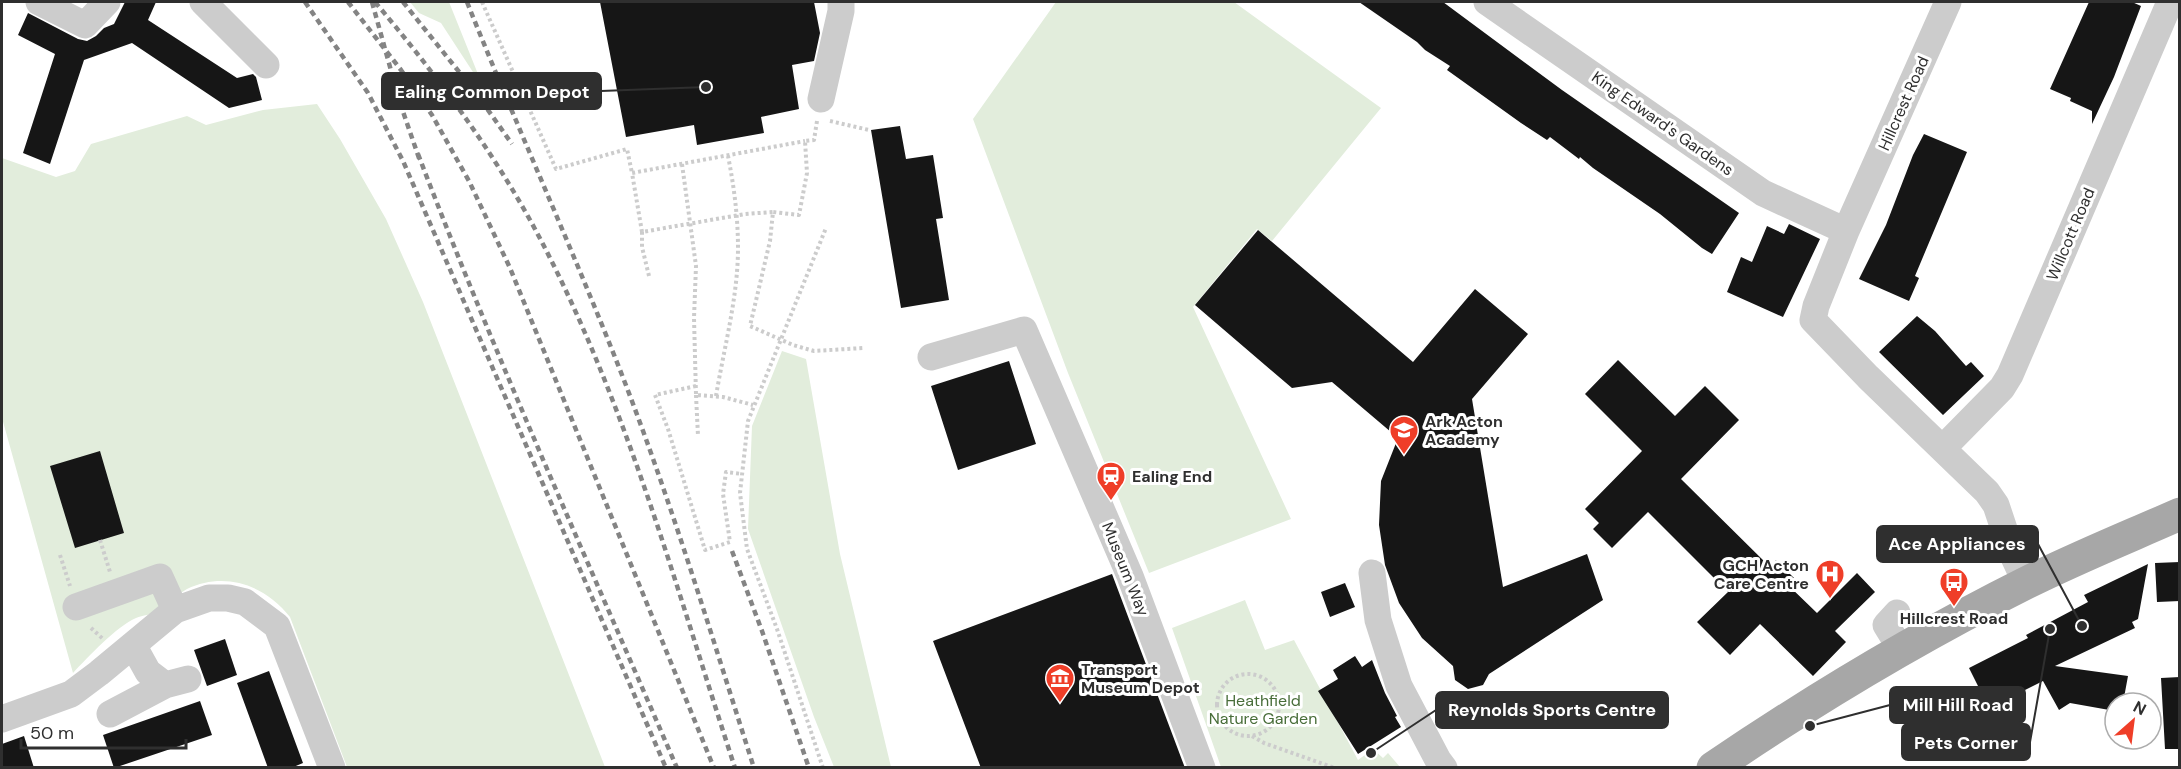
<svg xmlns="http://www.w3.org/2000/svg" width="2181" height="769" font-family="'DM Sans',sans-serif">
<rect width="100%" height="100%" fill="#fff"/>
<path fill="#e2eddc" d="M 410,2 L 449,2 L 484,89 L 441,23 L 419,13 Z
M 1056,2 L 1234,2 L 1381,108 L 1272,241 L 1257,229 L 1193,307 L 1291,519 L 1149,573 L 1068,373 L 973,119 Z
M 317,104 L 340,139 L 386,219 L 423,302 L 605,767 L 347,767 L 290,617 C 265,585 225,571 187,589 C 176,595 168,604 158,611 C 151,615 143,615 136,618 C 117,626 88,657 73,673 L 2,418 L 2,158 L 56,177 L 75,171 L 91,144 L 187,116 L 206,125 L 263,110 Z
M 782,351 L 806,359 L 840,554 L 891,767 L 834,767 L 814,717 L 748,529 L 752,426 Z
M 1245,600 L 1265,650 L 1294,640 L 1358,760 L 1373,749 L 1383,758 L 1388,753 L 1400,767 L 1221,767 L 1172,628 Z"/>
<path fill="#161616" d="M 125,2 L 156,2 L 148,20 L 237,78 L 253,74 L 256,77 L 262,100 L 229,108 L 132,43 L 84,60 L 50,164 L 23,153 L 55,54 L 18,35 L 28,13 L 78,39 L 87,41 L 96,36 L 104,28 L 114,24 Z
M 600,2 L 814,2 L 820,33 L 814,61 L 792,65 L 799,109 L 761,117 L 764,133 L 697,145 L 694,125 L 626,137 Z
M 1359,2 L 1443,2 L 1562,90 L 1739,213 L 1712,254 L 1702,248 L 1660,214 L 1593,168 L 1580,157 L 1579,159 L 1550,137 L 1547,140 L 1521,123 L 1447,70 L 1450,66 L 1425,50 L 1417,42 Z
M 2089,2 L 2132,2 L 2141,6 L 2114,77 L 2092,124 L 2092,111 L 2070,101 L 2071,98 L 2050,89 Z
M 900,126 L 906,159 L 933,155 L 943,218 L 936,219 L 949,300 L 901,308 L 871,130 Z
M 1924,134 L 1967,152 L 1915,276 L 1919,278 L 1909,301 L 1859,279 L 1886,225 L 1913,155 Z
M 1789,224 L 1820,239 L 1783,317 L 1727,292 L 1741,257 L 1752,262 L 1767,226 L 1784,234 Z
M 1258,230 L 1413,362 L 1475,289 L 1528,334 L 1472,399 L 1503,587 L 1587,554 L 1603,600 L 1489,674 L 1483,685 L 1468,689 L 1455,680 L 1453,666 L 1422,638 L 1399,603 L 1385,565 L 1379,525 L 1381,481 L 1398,438 L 1332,382 L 1292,388 L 1195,305 Z
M 1917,316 L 1935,331 L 1966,366 L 1971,362 L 1984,376 L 1943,415 L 1879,352 Z
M 1618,360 L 1675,416 L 1705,386 L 1739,420 L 1681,479 L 1770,567 L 1776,560 L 1794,578 L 1787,584 L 1817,613 L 1857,573 L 1875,592 L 1835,631 L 1846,642 L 1813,676 L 1760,624 L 1730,655 L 1697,622 L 1728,592 L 1648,512 L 1612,548 L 1593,529 L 1599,523 L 1585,509 L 1642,451 L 1585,394 Z
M 1009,361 L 1036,444 L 958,470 L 931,386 Z
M 100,451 L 124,533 L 75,548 L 50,466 Z
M 2180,562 L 2180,601 L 2157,602 L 2155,563 Z
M 2148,564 L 2138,619 L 2132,622 L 2135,628 L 2055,666 L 2128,676 L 2123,703 L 2115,703 L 2115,711 L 2070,703 L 2059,710 L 2043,681 L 1989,708 L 1969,668 L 2028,638 L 2026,635 L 2088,602 L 2084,595 Z
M 1112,574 L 1185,768 L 981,768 L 933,641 Z
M 1345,583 L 1355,607 L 1330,617 L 1321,592 Z
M 225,639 L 237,675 L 207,686 L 194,650 Z
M 1355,656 L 1362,667 L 1372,660 L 1385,693 L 1397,716 L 1395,717 L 1401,727 L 1358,754 L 1318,691 L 1338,679 L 1333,670 Z
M 269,671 L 303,763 L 291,768 L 268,768 L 237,683 Z
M 2180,677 L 2180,749 L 2165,749 L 2161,678 Z
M 200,701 L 212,735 L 114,768 L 103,735 Z
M 24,736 L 34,768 L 2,768 L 2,744 Z"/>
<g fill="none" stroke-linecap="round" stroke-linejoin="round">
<path stroke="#ccc" stroke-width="4" stroke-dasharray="3 3" stroke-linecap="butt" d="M 482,2 L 556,169 L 627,149 L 632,173
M 817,121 L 814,140 L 805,141 L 807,173 L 799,215 L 773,212 L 770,241 L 750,326 L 793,345 L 814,351 L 863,348
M 830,121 L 869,130
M 682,164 L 696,266 L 694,318 L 696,395 L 723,397 L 753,405
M 642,232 L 632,173 L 805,141
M 649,276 L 642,247 L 642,232 L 745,214 L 773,212
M 696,386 L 655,395 L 668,429 L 705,550 L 730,542 L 723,494 L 726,472 L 742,474
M 696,395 L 698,436
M 716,396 C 724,348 738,297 738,248 C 738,217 734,186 728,156
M 100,540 L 110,572
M 60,555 L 70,586
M 91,628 L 103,639
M1217 705a31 31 0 1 1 62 0a31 31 0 1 1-62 0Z
M 1252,736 L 1264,743 L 1335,768
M 823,768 L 777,629 L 747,549 L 740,493 L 748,421 L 826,228"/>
<path stroke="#ccc" stroke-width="27" d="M 39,2 L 85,25 L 107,2
M 203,2 L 266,65
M 1487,2 L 1763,193 L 1846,231
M 1948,2 L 1846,231 L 1816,306 L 1813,320 L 1868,377 L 1987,492 L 1996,505 L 2012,553 L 2026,583
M 821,99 L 841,11 L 841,2
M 931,357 L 1024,330 L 1130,576 L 1202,768
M 1943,448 L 2002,388 L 2010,375 L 2170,2
M 1372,573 L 1378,620 L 1399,686 L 1438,760 L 1444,768
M 76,607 L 160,577 L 175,610
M 1897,613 L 1886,625 L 1902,651
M 133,645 L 148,672 L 165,685 L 188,679
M 110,714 L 165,685
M 2,719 L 71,694 L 99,673 L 175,610 L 209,598 L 228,598 L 245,602 L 277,626 L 332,768"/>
<path stroke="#a7a7a7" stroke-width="33" d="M 1713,768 C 1813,700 1918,637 2026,583 C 2076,558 2128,537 2180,514"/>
<path stroke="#848484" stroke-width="4.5" stroke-dasharray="6 4.5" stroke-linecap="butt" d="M 305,2 L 368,93 L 403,161 L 666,768
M 348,2 L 401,70 L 432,115 L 469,181 L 510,268 L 714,768
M 372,2 L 400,103 L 420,161
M 375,2 C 440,79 501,161 547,252 C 630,415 678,594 735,768
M 403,2 L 476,93 L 512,144
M 467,2 C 517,127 573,250 622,375 C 672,504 712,637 754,768
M 418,154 C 497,361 589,564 677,768
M 732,551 L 762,631 L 809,768"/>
</g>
<defs>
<g id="school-pin" transform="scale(1.5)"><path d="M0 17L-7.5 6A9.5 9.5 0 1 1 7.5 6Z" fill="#ef3e28" stroke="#fff"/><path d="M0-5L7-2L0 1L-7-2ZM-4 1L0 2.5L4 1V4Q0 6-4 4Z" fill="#fff"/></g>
<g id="station-pin" transform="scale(1.5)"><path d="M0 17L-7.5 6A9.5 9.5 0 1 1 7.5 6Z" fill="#ef3e28" stroke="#fff"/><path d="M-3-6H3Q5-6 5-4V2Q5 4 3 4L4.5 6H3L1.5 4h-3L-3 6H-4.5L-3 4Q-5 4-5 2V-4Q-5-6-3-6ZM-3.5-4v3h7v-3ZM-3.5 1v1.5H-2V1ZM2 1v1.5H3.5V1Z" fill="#fff"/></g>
<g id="hospital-pin" transform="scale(1.5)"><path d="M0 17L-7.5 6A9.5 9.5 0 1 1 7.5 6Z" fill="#ef3e28" stroke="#fff"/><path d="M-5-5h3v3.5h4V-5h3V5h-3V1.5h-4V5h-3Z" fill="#fff"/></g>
<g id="bus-pin" transform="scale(1.5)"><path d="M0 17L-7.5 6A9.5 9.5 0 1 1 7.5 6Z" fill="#ef3e28" stroke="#fff"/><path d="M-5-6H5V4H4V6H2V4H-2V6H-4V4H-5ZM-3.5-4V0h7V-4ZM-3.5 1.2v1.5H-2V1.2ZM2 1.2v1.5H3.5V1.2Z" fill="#fff"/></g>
<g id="museum-pin" transform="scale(1.5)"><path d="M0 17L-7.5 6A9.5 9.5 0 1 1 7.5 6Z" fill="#ef3e28" stroke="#fff"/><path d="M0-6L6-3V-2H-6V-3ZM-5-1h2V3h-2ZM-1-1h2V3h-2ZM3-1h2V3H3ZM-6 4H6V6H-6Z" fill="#fff"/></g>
</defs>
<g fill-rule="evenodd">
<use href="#school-pin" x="1404" y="430"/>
<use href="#station-pin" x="1111" y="476"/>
<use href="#hospital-pin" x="1830" y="574"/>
<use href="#bus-pin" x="1954" y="582"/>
<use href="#museum-pin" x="1060" y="678"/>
</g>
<g text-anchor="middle" stroke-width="6" stroke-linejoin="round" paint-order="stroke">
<g font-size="16" fill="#2f2f2f" stroke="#fff">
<text transform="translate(1903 103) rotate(-66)" y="6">Hillcrest Road</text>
<text transform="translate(1663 123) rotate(35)" y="6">King Edward's Gardens</text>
<text transform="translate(2070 234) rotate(-67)" y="6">Willcott Road</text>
<text transform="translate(1126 569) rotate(68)" y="6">Museum Way</text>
</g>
<g font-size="16" font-weight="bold" fill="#2f2f2f" stroke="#fff" text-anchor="start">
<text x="1425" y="427">Ark Acton<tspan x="1425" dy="18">Academy</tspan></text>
<text x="1132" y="482">Ealing End</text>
<text x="1809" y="571" text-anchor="end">GCH Acton<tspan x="1809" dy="18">Care Centre</tspan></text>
<text x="1954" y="624" text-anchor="middle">Hillcrest Road</text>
<text x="1081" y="675">Transport<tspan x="1081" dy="18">Museum Depot</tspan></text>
</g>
<g font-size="16" fill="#486d39" stroke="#fff">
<text x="1263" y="706">Heathfield<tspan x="1263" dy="18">Nature Garden</tspan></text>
</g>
</g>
<path fill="none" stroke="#2f2f2f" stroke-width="2" d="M706 87L601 91M2082 626L2038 544M1810 726L1890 705M1371 753L1436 710M2050 629L2030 742"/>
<g fill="#2f2f2f" stroke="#fff" stroke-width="2">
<circle cx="706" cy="87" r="6"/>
<circle cx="2082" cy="626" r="6"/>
<circle cx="1810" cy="726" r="6"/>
<circle cx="1371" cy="753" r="6"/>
<circle cx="2050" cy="629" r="6"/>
</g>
<g fill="#2f2f2f" stroke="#2f2f2f" stroke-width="2">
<rect x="382" y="73" width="219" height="36" rx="6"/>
<rect x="1877" y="526" width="161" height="36" rx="6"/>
<rect x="1890" y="687" width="135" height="36" rx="6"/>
<rect x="1436" y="692" width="232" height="36" rx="6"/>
<rect x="1902" y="724" width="128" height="36" rx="6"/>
</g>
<g font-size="18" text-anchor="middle" font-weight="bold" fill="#fff">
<text x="492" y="98">Ealing Common Depot</text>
<text x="1957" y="550">Ace Appliances</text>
<text x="1958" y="711">Mill Hill Road</text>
<text x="1552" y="716">Reynolds Sports Centre</text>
<text x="1966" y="749">Pets Corner</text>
</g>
<rect width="2181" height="769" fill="none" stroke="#2f2f2f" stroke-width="6"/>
<g transform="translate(2133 721) rotate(28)"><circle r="28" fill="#ffffff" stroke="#acacac" stroke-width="1.5"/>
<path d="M0-4.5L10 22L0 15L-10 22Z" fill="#ef3e28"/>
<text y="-9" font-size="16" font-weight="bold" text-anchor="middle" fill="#2f2f2f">N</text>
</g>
<path d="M21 739v9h165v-9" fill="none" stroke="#2f2f2f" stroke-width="3"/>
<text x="30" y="739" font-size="18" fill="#2f2f2f" stroke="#ffffff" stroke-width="4.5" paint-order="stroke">50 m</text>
</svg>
